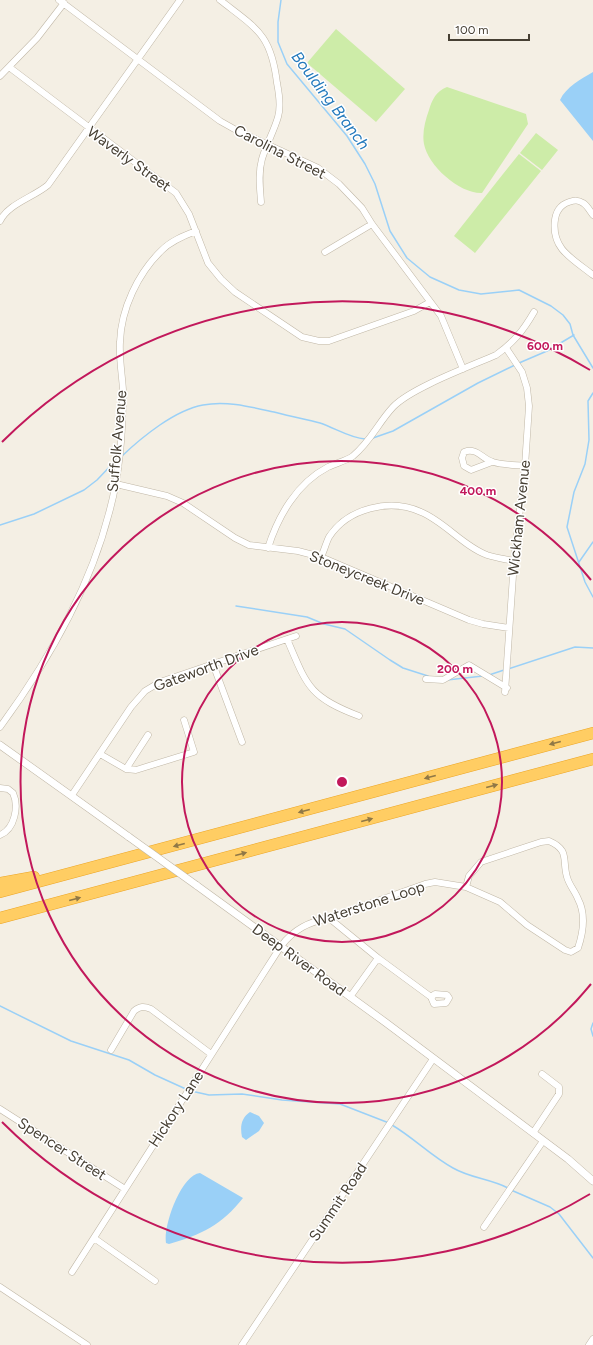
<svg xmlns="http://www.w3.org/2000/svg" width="593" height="1345" font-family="Figtree,sans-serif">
<rect width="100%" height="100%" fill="#f4efe4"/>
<path fill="#cdeca8" d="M 336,29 L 405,89 L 376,122 L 307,63 Z
M 447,87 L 526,114 L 528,124 L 482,193 C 460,194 428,166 424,144 C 422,133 425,121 429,110 C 432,100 436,91 447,87 Z
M 536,133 L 558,150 L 542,170 L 520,153 Z
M 519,154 L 541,171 L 475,253 L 454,236 L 503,174 L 504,175 L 503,174 Z"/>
<path fill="#9ad0f7" d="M 593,72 L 593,141 L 560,100 C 566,87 581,79 593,72 Z
M 250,1112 L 259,1116 L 264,1123 L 259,1131 L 246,1140 L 242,1137 C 240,1127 241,1118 250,1112 Z
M 200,1173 L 243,1198 C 222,1225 201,1235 169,1244 L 166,1243 C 163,1226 181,1175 200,1173 Z"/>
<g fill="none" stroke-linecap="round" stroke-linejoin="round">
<path stroke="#9ad0f7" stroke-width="1.5" d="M 281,0 L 278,22 L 278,42 L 287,64 L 347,136 L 365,164 L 375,184 L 390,231 L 407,258 L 430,277 L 459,290 L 481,294 L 519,290 L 551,306 L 563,315 L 570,324 L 573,335 L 593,368
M 519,363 L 547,351 L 574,335
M 593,393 L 588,401 L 589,440 L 585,464 L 574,492 L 567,527 L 585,582 L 593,597
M 373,438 L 393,431 L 478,383 L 515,365
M 122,456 C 142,437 175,410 203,405 C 228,400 255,408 278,413 C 292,417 306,419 320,423 C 335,428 350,438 365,439
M 0,525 L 34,514 L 84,490 L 97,480 L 117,459
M 579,562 L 593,542
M 236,606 L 307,617 L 324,624 L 345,629 L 390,660 L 403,668 L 428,676
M 508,669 L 575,647 L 593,648
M 489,675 L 504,670
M 447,680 L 483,676
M 0,1006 L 71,1041 L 129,1060 L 155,1075 L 188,1090
M 593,1023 L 591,1029 L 593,1036
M 191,1091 L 209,1095 L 242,1094 L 282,1100 L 340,1104 L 389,1123
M 392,1125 C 414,1138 431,1156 453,1168 C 470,1178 491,1179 508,1188
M 511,1190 L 550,1207 L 559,1214 L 593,1258"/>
<g stroke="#c0b7a6" stroke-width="7">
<path id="minor" d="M 59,0 L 220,121 L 236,130 L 318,168 L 339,184 L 362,208 L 372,224 L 441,316 L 463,369
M 220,0 C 257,29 271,34 277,83 C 279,93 281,107 278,117 C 274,131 266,145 262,159 C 258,173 260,188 261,202
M 9,67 L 176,193 L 189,214 L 208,263 L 221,279 L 235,292 L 302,337 L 319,341 L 329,341 L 414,311 L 430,302
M 0,76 L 37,38 L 64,3
M 593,215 C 590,211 587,205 583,203 C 578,200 575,200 569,202 C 550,208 552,236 562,249 C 570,259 583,267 593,275
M 0,221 C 8,204 34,197 48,185 L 180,0
M 325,252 L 372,224
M 492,462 L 471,470 L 464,466 L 462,458 L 464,452 C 477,447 482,459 493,462 C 503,465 515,465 525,466
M 116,484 L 167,496 L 183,503 L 235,538 L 249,545 L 298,551 L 321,557 L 469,620 L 483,624 L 509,628
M 268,548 C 278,516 297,483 328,467 C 336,463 346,461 353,456 C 371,441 378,423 393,407 C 411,388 471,366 496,355 C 514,342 523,331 534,312
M 321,557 C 324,551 326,543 329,537 C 348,508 390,498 421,512 C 445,522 463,546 487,555 C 496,558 505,559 514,561
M 287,639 C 307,686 309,697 359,716
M 213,664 L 242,742
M 426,679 L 443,680 L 469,665 L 507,688
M 505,692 L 514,561 L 525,466 L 529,406 L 527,388 L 522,372 L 506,348
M 0,727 C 47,663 89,591 109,513 C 120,474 123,431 123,390 C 122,374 119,358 120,342 C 121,309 138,273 162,250 C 171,241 183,236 196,231
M 100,754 L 126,769 L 136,770 L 194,752 L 184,720
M 126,769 L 148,735
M 0,788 L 8,789 L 13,793 C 19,806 15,829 0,835
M 72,795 L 131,707 L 145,691 L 160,682 L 296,636
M 549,841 C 570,850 562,860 567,877 C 569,885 575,891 578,899 C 586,914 583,933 578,948 L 571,952 L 565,950 L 527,925 L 500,902 L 466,887 L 469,876 L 481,862 L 541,842 Z
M 329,918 L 378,958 L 431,997 L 434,1004 L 446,1003 L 449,998 L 447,995 L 435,994 L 431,997
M 350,997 L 378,958
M 111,1050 L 134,1011 C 140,1006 144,1006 151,1009 L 211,1054
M 0,1109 L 125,1189
M 533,1133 L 559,1094 L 559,1087 L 542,1074
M 484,1227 L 543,1141
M 94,1238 L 155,1281
M 72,1272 L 281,946 C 294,929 309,922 329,918 L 425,884 L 435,882 L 466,887
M 0,1287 L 87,1345
M 242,1345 L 433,1059
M 589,1345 L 593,1339"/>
</g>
<g stroke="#c0b7a6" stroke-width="8">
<path id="tertiary" d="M 0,745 L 129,837
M 196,885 L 385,1022 L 568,1159 L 593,1181"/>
</g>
<g stroke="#eca525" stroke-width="12">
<path id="motorway" d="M 0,883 L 34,877
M 0,892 L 593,733
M 0,918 L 593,759"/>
</g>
<use href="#minor" stroke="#fff" stroke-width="6"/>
<use href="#tertiary" stroke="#fff" stroke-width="7"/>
<use href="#motorway" stroke="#ffcd63" stroke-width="11"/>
<g stroke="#c0b7a6" stroke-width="8" stroke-linecap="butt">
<path id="tertiary-bridge" d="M 129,837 L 196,885"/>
</g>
<use href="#tertiary-bridge" stroke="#fff" stroke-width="7"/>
</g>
<defs><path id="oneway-solid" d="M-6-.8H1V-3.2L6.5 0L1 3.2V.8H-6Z"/></defs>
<g fill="#907846">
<use href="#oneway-solid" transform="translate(555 743) rotate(165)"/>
<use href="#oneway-solid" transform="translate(430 777) rotate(165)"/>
<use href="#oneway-solid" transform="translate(492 786) rotate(-15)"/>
<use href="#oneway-solid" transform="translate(304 811) rotate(165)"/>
<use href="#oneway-solid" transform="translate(367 820) rotate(-15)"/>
<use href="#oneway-solid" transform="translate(179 845) rotate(165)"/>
<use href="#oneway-solid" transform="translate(241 854) rotate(-15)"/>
<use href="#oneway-solid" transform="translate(75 899) rotate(-15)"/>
</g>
<g fill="none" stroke="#c2185b" stroke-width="2">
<circle cx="342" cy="782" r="160"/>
<path d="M591 984A321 321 0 1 1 591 580"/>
<path d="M590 1194A481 481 0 0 1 2 1122M2 442A481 481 0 0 1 590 370"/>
</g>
<g text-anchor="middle" stroke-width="3" stroke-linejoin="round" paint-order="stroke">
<g font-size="15" fill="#463f33" stroke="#fff">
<text transform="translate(280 152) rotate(27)" y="5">Carolina Street</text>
<text transform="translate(129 159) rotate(36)" y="5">Waverly Street</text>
<text transform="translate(117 441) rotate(-85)" y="5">Suffolk Avenue</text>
<text transform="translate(519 518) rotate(-84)" y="5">Wickham Avenue</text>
<text transform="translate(367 578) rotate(22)" y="5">Stoneycreek Drive</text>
<text transform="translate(206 668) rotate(-20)" y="5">Gateworth Drive</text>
<text transform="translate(369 904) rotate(-18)" y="5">Waterstone Loop</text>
<text transform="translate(299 960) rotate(36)" y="5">Deep River Road</text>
<text transform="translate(176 1109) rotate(-57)" y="5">Hickory Lane</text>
<text transform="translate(62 1149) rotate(33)" y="5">Spencer Street</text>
<text transform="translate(338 1202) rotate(-56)" y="5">Summit Road</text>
</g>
<g font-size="16" font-style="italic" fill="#2379bc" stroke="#fff">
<text transform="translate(331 100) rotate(53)" y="6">Boulding Branch</text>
</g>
</g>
<circle cx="342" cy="782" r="6" fill="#c2185b" stroke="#fff" stroke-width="2"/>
<g font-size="12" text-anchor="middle" font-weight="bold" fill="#c2185b" stroke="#fff" stroke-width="3" stroke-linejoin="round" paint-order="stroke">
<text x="545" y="350">600 m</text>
<text x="478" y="495">400 m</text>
<text x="455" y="673">200 m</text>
</g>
<path d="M449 34v6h80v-6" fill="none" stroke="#463f33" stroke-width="2"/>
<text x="455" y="34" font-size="12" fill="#463f33" stroke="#ffffff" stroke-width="3" paint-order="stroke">100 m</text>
</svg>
